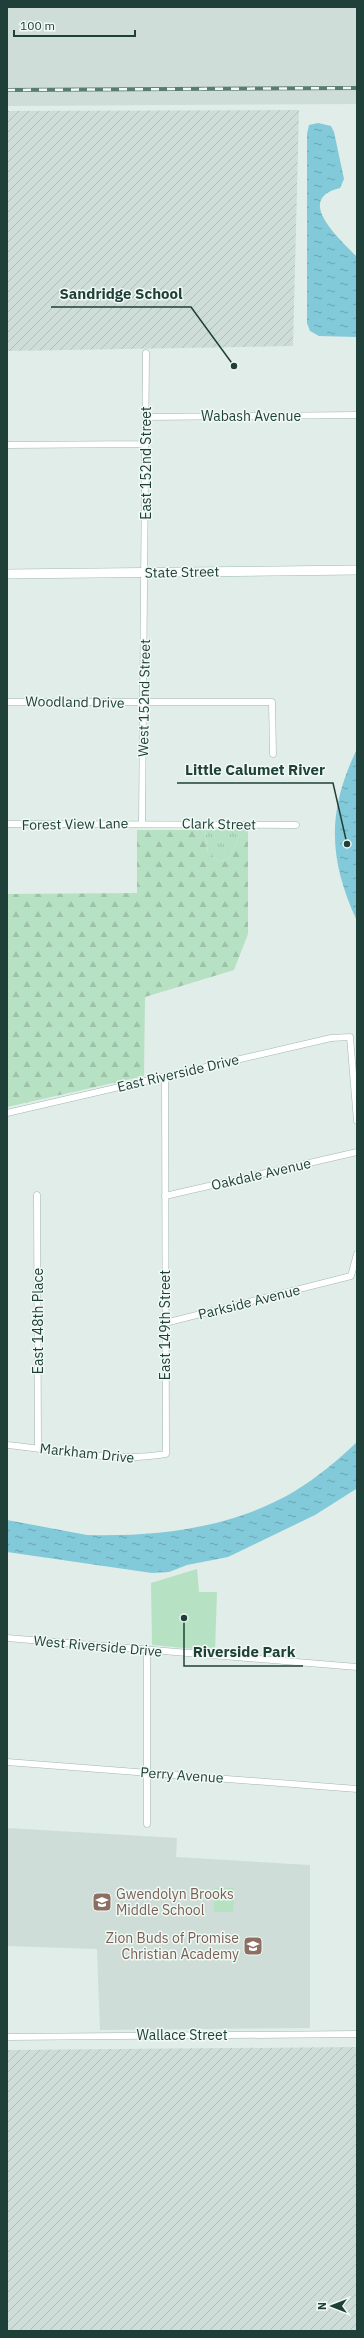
<svg xmlns="http://www.w3.org/2000/svg" width="364" height="2338" font-family="'IBM Plex Sans',sans-serif">
<defs>
<pattern id="industrial-furrows" width="10" height="10" patternUnits="userSpaceOnUse"><rect width="10" height="10" fill="#ceddd7"/><path d="M-1 1l2-2M0 10L10 0M9 11l2-2" fill="none" stroke="#b0bfb9"/></pattern>
<pattern id="grass-tufts" width="24" height="20" patternUnits="userSpaceOnUse"><rect width="24" height="20" fill="#b7e1c3"/><path d="M3 7l-1-3M5 7V3M7 7l1-3M15 17l-1-3M17 17v-4M19 17l1-3" fill="none" stroke="#9dc2a8"/></pattern>
<pattern id="forest-firs" width="22" height="20" patternUnits="userSpaceOnUse"><rect width="22" height="20" fill="#b7e1c3"/><path d="M5 1l3.5 6h-7zM16 11l3.5 6h-7z" fill="#9dc2a8"/></pattern>
<pattern id="water-ripples" width="26" height="14" patternUnits="userSpaceOnUse"><rect width="26" height="14" fill="#82c9d9"/><path d="M2 4q2-2 4 0t4 0M15 11q2-2 4 0t4 0" fill="none" stroke="#6aa5b1"/></pattern>
</defs>
<rect width="100%" height="100%" fill="#e0ede8"/>
<path fill="#ceddd7" d="M 7,7 L 357,7 L 357,104 L 7,106 Z
M 7,1828 L 177,1838 L 176,1857 L 310,1865 L 310,2028 L 100,2030 L 97,1949 L 7,1946 Z"/>
<path fill="url(#industrial-furrows)" d="M 299,110 L 293,346 L 7,351 L 7,111 Z
M 357,2047 L 357,2331 L 7,2331 L 7,2050 Z"/>
<path fill="url(#grass-tufts)" d="M 248,829 L 248,833 L 239,837 L 228,860 L 219,861 L 208,853 L 205,830 Z"/>
<path fill="url(#forest-firs)" d="M 137,830 L 205,830 L 208,853 L 219,861 L 228,860 L 239,837 L 248,833 L 248,934 L 234,970 L 145,997 L 144,1076 L 7,1107 L 7,894 L 137,893 Z"/>
<path fill="#b7e1c3" d="M 197,1569 L 199,1592 L 217,1592 L 215,1651 L 152,1645 L 151,1583 Z
M 214,1888 L 234,1888 L 233,1912 L 214,1912 Z"/>
<path fill="url(#water-ripples)" d="M 318,123 L 331,126 L 334,132 L 344,179 L 340,188 C 293,199 341,240 357,257 L 357,337 L 319,336 L 310,331 L 307,323 L 307,134 L 309,125 Z
M 357,749 L 357,921 C 328,858 327,811 357,749 Z
M 357,1442 L 356,1489 L 315,1515 L 228,1557 L 187,1565 L 169,1572 L 152,1573 L 7,1552 L 7,1520 L 87,1535 C 158,1537 233,1528 295,1491 C 318,1477 338,1460 357,1442 Z"/>
<g fill="none" stroke-linecap="round" stroke-linejoin="round">
<g stroke="#a2b6b0" stroke-width="7">
<path id="minor" d="M 146,417 L 357,415
M 7,445 L 146,444
M 7,702 L 272,702 L 273,754
M 142,823 L 146,353
M 7,824 L 296,825
M 7,1113 L 331,1038 L 350,1037 L 357,1121
M 37,1195 L 38,1448
M 165,1196 L 357,1152
M 165,1323 L 351,1276 L 357,1254
M 7,1445 C 60,1450 113,1463 166,1454 L 165,1076
M 7,1638 L 357,1667
M 147,1650 L 147,1824
M 7,1762 L 357,1789
M 7,2037 L 357,2034"/>
</g>
<g stroke="#9dbab1" stroke-width="10">
<path id="secondary" d="M 7,574 L 357,570"/>
</g>
<use href="#minor" stroke="#fff" stroke-width="6"/>
<use href="#secondary" stroke="#fff" stroke-width="9"/>
<g stroke="#597b73" stroke-width="4">
<path id="rail" d="M 7,90 L 357,88"/>
</g>
<use href="#rail" stroke="#f1f9f5" stroke-width="2.5" stroke-dasharray="8" stroke-linecap="butt"/>
</g>
<defs>
<g id="school-square" transform="scale(1)"><rect x="-9" y="-9" width="18" height="18" rx="4" fill="#8d6e63" stroke="#f1f9f5"/><path d="M0-5L7-2L0 1L-7-2ZM-4 1L0 2.5L4 1V4Q0 6-4 4Z" fill="#fff"/></g>
</defs>
<g fill-rule="evenodd">
<use href="#school-square" x="102" y="1902"/>
<use href="#school-square" x="253" y="1946"/>
</g>
<g text-anchor="middle" stroke-width="3" stroke-linejoin="round" paint-order="stroke">
<g font-size="14" fill="#1f4038" stroke="#f1f9f5">
<text x="251" y="421">Wabash Avenue</text>
<text transform="translate(146 463) rotate(-90)" y="5">East 152nd Street</text>
<text transform="translate(182 572) rotate(-1)" y="5">State Street</text>
<text transform="translate(144 698) rotate(-89)" y="5">West 152nd Street</text>
<text transform="translate(75 702) rotate(1)" y="5">Woodland Drive</text>
<text transform="translate(75 824) rotate(-1)" y="5">Forest View Lane</text>
<text transform="translate(219 824) rotate(1)" y="5">Clark Street</text>
<text transform="translate(178 1073) rotate(-13)" y="5">East Riverside Drive</text>
<text transform="translate(261 1174) rotate(-13)" y="5">Oakdale Avenue</text>
<text transform="translate(249 1302) rotate(-14)" y="5">Parkside Avenue</text>
<text transform="translate(38 1321) rotate(-90)" y="5">East 148th Place</text>
<text transform="translate(165 1325) rotate(-90)" y="5">East 149th Street</text>
<text transform="translate(87 1453) rotate(6)" y="5">Markham Drive</text>
<text transform="translate(98 1646) rotate(5)" y="5">West Riverside Drive</text>
<text transform="translate(182 1775) rotate(4)" y="5">Perry Avenue</text>
<text x="182" y="2040">Wallace Street</text>
</g>
<g font-size="14" fill="#785e54" stroke="#f1f9f5" text-anchor="start">
<text x="116" y="1899">Gwendolyn Brooks<tspan x="116" dy="16">Middle School</tspan></text>
<text x="239" y="1943" text-anchor="end">Zion Buds of Promise<tspan x="239" dy="16">Christian Academy</tspan></text>
</g>
</g>
<path fill="none" stroke="#1f4038" stroke-width="1.5" d="M234 366L191 307H51M347 844L333 783H177M184 1618L184 1666H303"/>
<g fill="#1f4038" stroke="#f1f9f5" stroke-width="1.5">
<circle cx="234" cy="366" r="4"/>
<circle cx="347" cy="844" r="4"/>
<circle cx="184" cy="1618" r="4"/>
</g>
<g font-size="15" text-anchor="middle" font-weight="bold" fill="#1f4038" stroke="#f1f9f5" stroke-width="3" stroke-linejoin="round" paint-order="stroke">
<text x="121" y="299">Sandridge School</text>
<text x="255" y="775">Little Calumet River</text>
<text x="244" y="1657">Riverside Park</text>
</g>
<rect width="364" height="2338" fill="none" stroke="#1f4038" stroke-width="16"/>
<g transform="translate(332 2306) rotate(270)" stroke="#f1f9f5" stroke-width="3" paint-order="stroke">
<path d="M0-3L7 15L0 10L-7 15Z" fill="#1f4038"/>
<text y="-6" font-size="11" font-weight="bold" text-anchor="middle" fill="#1f4038">N</text>
</g>
<path d="M14 30v6h121v-6" fill="none" stroke="#1f4038" stroke-width="2"/>
<text x="20" y="30" font-size="12" fill="#1f4038" stroke="#f1f9f5" stroke-width="3" paint-order="stroke">100 m</text>
</svg>
